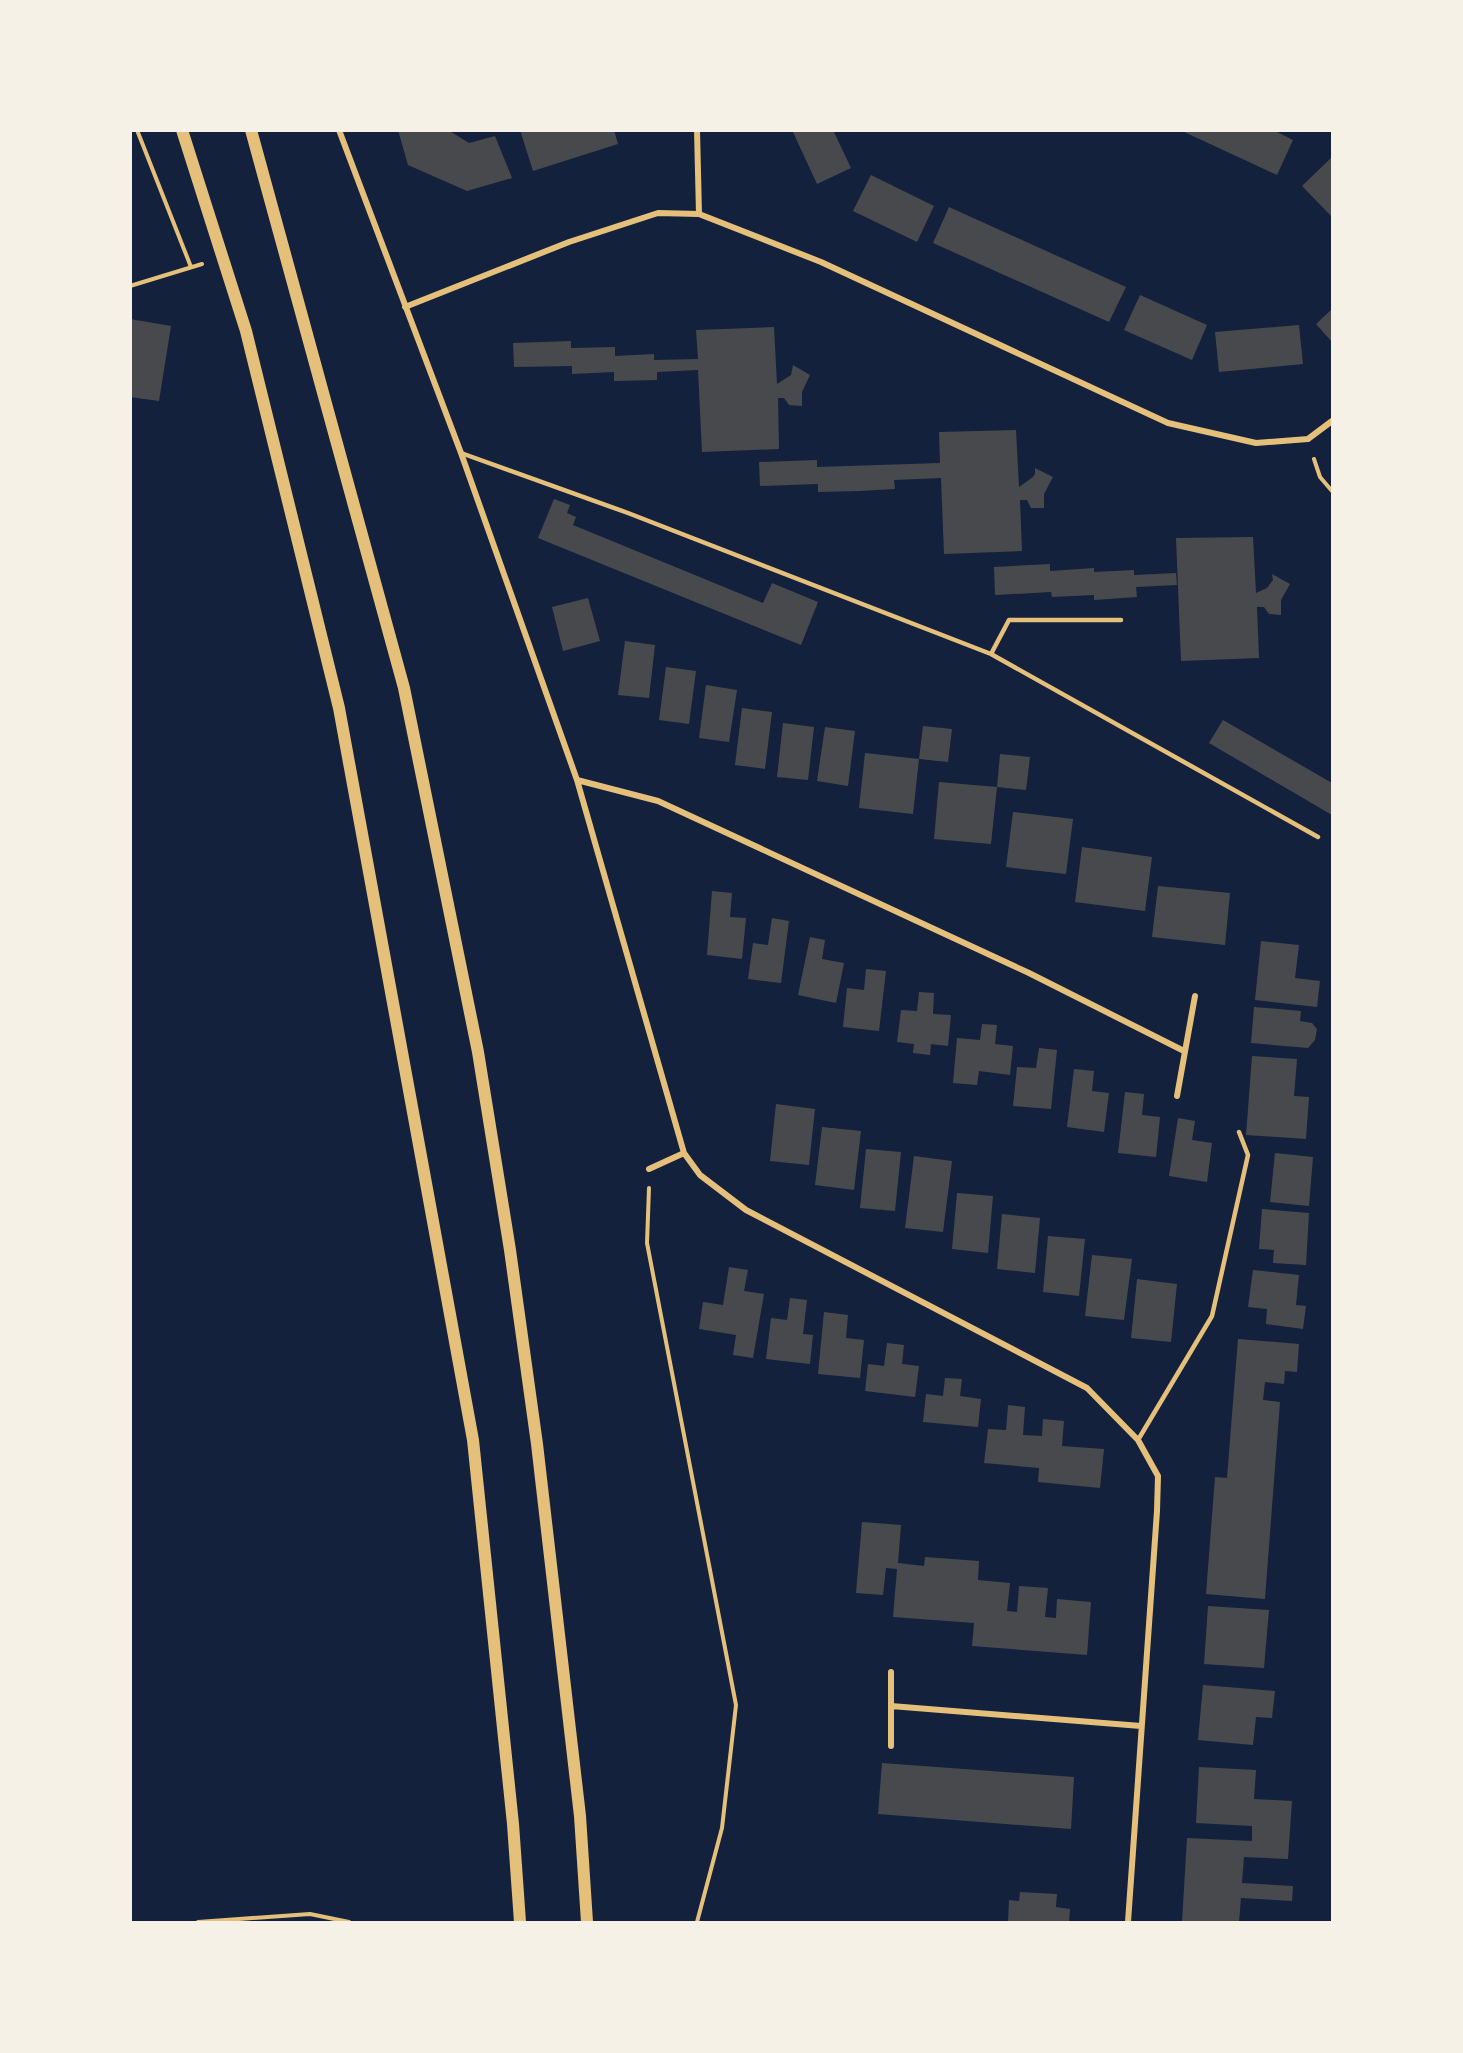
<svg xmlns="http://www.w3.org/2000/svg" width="1463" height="2053" font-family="'Archivo Narrow',sans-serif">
<rect width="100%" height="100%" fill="#14213d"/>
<path fill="#48494c" d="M 398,130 L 448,130 L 469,143 L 495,136 L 512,178 L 467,191 L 408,165 Z
M 520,130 L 614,130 L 618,144 L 533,171 Z
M 792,130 L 833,130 L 851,168 L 817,184 Z
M 1180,130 L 1273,130 L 1293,140 L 1277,175 Z
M 1332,157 L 1332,217 L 1302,186 Z
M 871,175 L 934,206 L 917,242 L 853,211 Z
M 949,207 L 1126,287 L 1109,322 L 933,243 Z
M 1140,295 L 1207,325 L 1192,360 L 1124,330 Z
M 1332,309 L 1332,342 L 1316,324 Z
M 130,319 L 171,326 L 159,401 L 130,397 Z
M 1299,325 L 1303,364 L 1219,372 L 1215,332 Z
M 774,327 L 777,384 L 791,375 L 793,365 L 810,375 L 802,392 L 802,406 L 789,405 L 784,398 L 778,398 L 779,449 L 702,452 L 698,370 L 657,372 L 657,380 L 614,381 L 614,372 L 572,374 L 572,366 L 514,367 L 513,343 L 571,341 L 571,348 L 615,347 L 615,356 L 654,354 L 654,360 L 698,359 L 696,330 Z
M 1016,430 L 1019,487 L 1033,477 L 1035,474 L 1035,468 L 1053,477 L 1044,494 L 1044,508 L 1031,508 L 1027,500 L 1020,500 L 1022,551 L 944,554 L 941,478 L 894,480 L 895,489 L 860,491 L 818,492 L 818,484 L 760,486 L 759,462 L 817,460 L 817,467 L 940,463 L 939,432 Z
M 554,499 L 570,505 L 567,513 L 576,517 L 573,525 L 763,603 L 772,583 L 818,602 L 801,645 L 538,538 Z
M 1253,537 L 1256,593 L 1267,588 L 1273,580 L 1272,574 L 1290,584 L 1281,600 L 1281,615 L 1269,614 L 1264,607 L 1257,607 L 1259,658 L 1181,661 L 1176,538 Z
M 1050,564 L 1050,571 L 1094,568 L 1094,572 L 1134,570 L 1134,575 L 1176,573 L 1177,585 L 1136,587 L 1137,597 L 1094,600 L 1094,595 L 1052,597 L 1051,592 L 995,595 L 994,567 Z
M 588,598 L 600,641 L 563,651 L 552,607 Z
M 625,641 L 655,645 L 649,698 L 618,695 Z
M 666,667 L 696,671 L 689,724 L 659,720 Z
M 706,685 L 737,690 L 729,742 L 699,738 Z
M 742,708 L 772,712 L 765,769 L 735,765 Z
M 1223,720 L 1332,783 L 1332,815 L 1209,743 Z
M 783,723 L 814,727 L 808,780 L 777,777 Z
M 923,726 L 952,729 L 948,762 L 919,759 Z
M 825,727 L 855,731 L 848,786 L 817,781 Z
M 865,753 L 919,759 L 913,814 L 859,808 Z
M 1000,754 L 1030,757 L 1026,790 L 997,787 Z
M 939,782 L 997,787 L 991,844 L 934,839 Z
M 1013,812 L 1073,819 L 1066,874 L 1006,867 Z
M 1082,847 L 1152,857 L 1145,911 L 1075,902 Z
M 1158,886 L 1230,893 L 1225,945 L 1152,937 Z
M 712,891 L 732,893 L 730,917 L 746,918 L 742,959 L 707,955 Z
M 772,918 L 789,921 L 781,983 L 748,979 L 753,943 L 768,945 Z
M 810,937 L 825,940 L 822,959 L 844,963 L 836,1003 L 798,995 Z
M 1261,941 L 1299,945 L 1295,978 L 1320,981 L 1317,1007 L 1255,1000 Z
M 866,969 L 886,971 L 879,1031 L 843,1027 L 847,988 L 864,990 Z
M 919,992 L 934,993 L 933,1014 L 951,1015 L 948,1046 L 931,1044 L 930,1055 L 913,1053 L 914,1044 L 897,1042 L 901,1010 L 917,1011 Z
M 1254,1007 L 1301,1011 L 1300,1021 L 1312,1023 L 1317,1029 L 1315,1040 L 1308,1048 L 1251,1043 Z
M 982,1024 L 997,1025 L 995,1044 L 1013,1046 L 1010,1075 L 979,1071 L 977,1085 L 953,1083 L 957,1038 L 980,1040 Z
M 1039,1048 L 1057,1050 L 1051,1109 L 1013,1106 L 1017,1067 L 1036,1068 Z
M 1252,1056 L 1297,1059 L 1294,1096 L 1309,1097 L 1306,1139 L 1246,1135 Z
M 1074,1069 L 1094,1071 L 1092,1091 L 1109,1093 L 1104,1132 L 1067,1127 Z
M 1125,1092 L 1144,1094 L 1142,1115 L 1160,1117 L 1156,1157 L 1118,1153 Z
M 776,1104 L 815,1109 L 809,1165 L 770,1161 Z
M 1178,1118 L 1195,1121 L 1192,1140 L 1212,1143 L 1207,1182 L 1169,1176 Z
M 822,1127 L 861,1131 L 854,1190 L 815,1185 Z
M 866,1149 L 901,1152 L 895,1211 L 860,1208 Z
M 1275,1153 L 1313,1157 L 1309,1206 L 1270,1202 Z
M 914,1156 L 952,1161 L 943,1232 L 905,1228 Z
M 957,1193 L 993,1196 L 988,1253 L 952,1249 Z
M 1262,1209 L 1309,1213 L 1306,1265 L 1273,1263 L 1274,1250 L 1259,1249 Z
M 1002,1214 L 1040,1218 L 1035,1273 L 997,1269 Z
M 1048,1236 L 1085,1239 L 1079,1296 L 1043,1292 Z
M 1092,1255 L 1132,1259 L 1124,1320 L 1085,1316 Z
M 729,1267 L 748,1270 L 744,1291 L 764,1294 L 753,1358 L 733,1355 L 736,1335 L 699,1329 L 703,1302 L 723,1305 Z
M 1253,1270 L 1299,1275 L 1296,1305 L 1306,1306 L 1303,1329 L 1266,1324 L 1267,1309 L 1248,1307 Z
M 1137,1279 L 1177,1284 L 1171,1342 L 1131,1338 Z
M 790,1298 L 807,1300 L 803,1334 L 813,1335 L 810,1364 L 766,1359 L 771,1318 L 787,1320 Z
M 824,1312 L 848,1315 L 846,1338 L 864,1340 L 860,1378 L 818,1374 Z
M 1238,1339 L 1299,1344 L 1297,1372 L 1285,1371 L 1284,1384 L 1265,1382 L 1263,1400 L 1280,1402 L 1265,1599 L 1206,1594 L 1215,1477 L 1227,1478 Z
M 887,1343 L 904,1345 L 902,1364 L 919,1366 L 915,1397 L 865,1391 L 868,1364 L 884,1366 Z
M 945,1378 L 962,1379 L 960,1396 L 981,1399 L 978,1427 L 923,1422 L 926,1394 L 943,1396 Z
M 1008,1405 L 1025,1407 L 1023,1435 L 1042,1436 L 1043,1419 L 1064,1421 L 1062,1446 L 1104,1449 L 1100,1488 L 1038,1482 L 1039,1468 L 984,1463 L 988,1429 L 1006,1430 Z
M 862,1522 L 901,1525 L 898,1563 L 924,1566 L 925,1557 L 979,1561 L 978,1580 L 1010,1583 L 1007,1611 L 1017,1612 L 1019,1586 L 1048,1588 L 1045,1617 L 1056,1618 L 1057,1599 L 1091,1602 L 1087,1655 L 972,1646 L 974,1623 L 893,1617 L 897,1569 L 886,1568 L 883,1595 L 856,1593 Z
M 1208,1606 L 1269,1610 L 1264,1668 L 1204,1664 Z
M 1203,1685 L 1275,1691 L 1272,1718 L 1256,1717 L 1253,1745 L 1198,1740 Z
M 882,1763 L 1074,1777 L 1071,1829 L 878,1814 Z
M 1199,1767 L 1256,1770 L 1254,1799 L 1292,1801 L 1288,1859 L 1244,1857 L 1242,1883 L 1293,1886 L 1292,1901 L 1241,1898 L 1239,1922 L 1182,1922 L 1187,1838 L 1252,1841 L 1252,1826 L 1196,1823 Z
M 1020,1892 L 1057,1894 L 1056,1907 L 1070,1909 L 1069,1922 L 1008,1922 L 1009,1900 L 1019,1901 Z"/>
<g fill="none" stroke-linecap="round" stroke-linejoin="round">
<path stroke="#e5c07b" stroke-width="4" d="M 137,130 L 191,267
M 130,286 L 202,264
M 1314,459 L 1320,477 L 1332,491
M 649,1188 L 647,1243 L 736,1705 L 722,1828 L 697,1922
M 198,1922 L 310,1914 L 349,1922"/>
<path stroke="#e5c07b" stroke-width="4.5" d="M 461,453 L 628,513 L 991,654 L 1318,837
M 991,654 L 1009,620 L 1121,620
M 1138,1440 L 1212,1316 L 1248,1155 L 1239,1132"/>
<path stroke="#e5c07b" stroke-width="6" d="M 339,130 L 461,453 L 577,780 L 684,1153 L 700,1175 L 746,1210 L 1087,1388 L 1138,1440 L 1158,1476 L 1157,1511 L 1128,1922
M 697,130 L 699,214
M 405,307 L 569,242 L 658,213 L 699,214 L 821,262 L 1168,423 L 1256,443 L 1308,439 L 1332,421
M 577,780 L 658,801 L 1029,973 L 1184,1051
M 1177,1096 L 1195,996
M 649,1169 L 684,1153
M 891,1672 L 891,1706 L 1141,1726
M 891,1746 L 891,1706"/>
<path stroke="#e5c07b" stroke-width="12" d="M 182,130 L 246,331 L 339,708 L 473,1440 L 513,1824 L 520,1922
M 251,130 L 404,688 L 478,1052 L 510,1250 L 537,1444 L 580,1816 L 587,1922"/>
</g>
<rect width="1463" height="2053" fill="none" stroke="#f6f1e7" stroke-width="264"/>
</svg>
